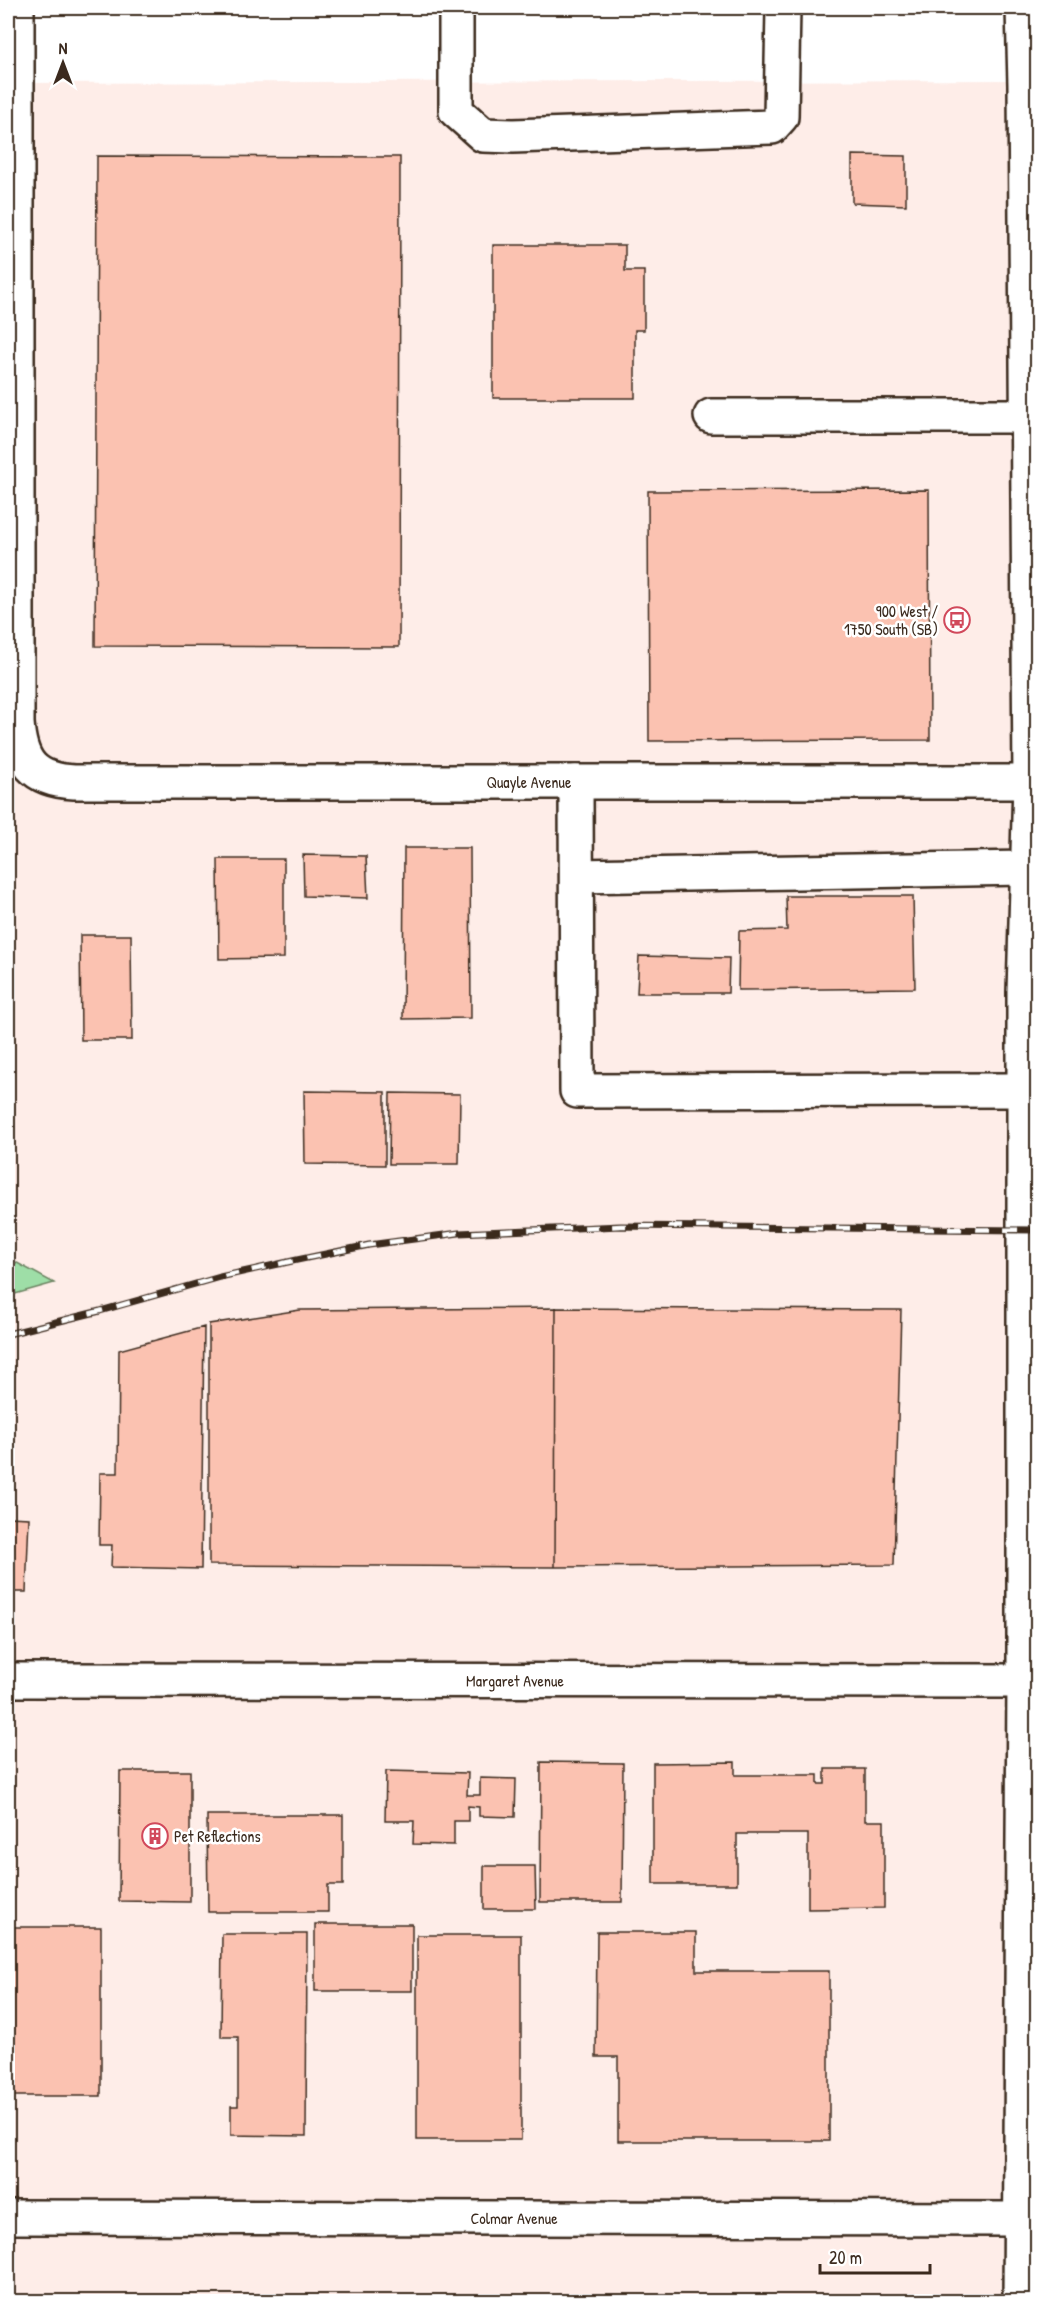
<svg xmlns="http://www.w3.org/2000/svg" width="1045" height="2309" font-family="'Patrick Hand',sans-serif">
<rect width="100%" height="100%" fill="#fff"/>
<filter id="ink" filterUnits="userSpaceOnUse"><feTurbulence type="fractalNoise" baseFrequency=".0167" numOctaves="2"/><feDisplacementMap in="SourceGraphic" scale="12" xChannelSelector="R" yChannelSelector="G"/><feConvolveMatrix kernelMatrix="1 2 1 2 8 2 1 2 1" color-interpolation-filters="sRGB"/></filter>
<g filter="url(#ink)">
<path fill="#feede8" d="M 1037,80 L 1037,2301 L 8,2301 L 8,83 Z"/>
<path fill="#9edea7" stroke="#6c8462" stroke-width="1.5" d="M 8,1258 L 54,1283 L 8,1296 Z"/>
<path fill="#fbc2b1" stroke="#3b2a1e" stroke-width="1.5" d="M 852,155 L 906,156 L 906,205 L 852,203 Z
M 97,156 L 400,157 L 399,647 L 95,646 Z
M 493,245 L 625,245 L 625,271 L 644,271 L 644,330 L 635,330 L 635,398 L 493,398 Z
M 929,490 L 930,740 L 649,741 L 648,491 Z
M 404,848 L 470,848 L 471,1018 L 403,1019 Z
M 303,855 L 366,856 L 368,898 L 304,896 Z
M 218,859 L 284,859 L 284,958 L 219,959 Z
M 786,896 L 913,896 L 915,988 L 738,990 L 739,931 L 787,930 Z
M 80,935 L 131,935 L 132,1040 L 81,1040 Z
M 639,956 L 729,958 L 728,993 L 637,993 Z
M 304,1091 L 385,1092 L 385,1165 L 305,1164 Z
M 390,1093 L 460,1094 L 459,1164 L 389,1164 Z
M 556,1308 L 901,1310 L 894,1565 L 555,1567 Z
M 556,1308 L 555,1567 L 209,1565 L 209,1324 L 300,1310 Z
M 204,1327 L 201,1569 L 111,1567 L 112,1545 L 99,1545 L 100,1473 L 118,1473 L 119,1350 Z
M 8,1517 L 29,1518 L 26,1592 L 8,1592 Z
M 541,1762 L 623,1763 L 622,1902 L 540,1902 Z
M 735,1762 L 735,1775 L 818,1775 L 818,1784 L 825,1784 L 825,1769 L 865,1769 L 865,1821 L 884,1821 L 884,1908 L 808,1909 L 808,1834 L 737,1834 L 737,1884 L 653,1884 L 653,1763 Z
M 120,1771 L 190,1771 L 190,1902 L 119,1901 Z
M 386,1771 L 468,1773 L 467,1795 L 480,1795 L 480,1778 L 516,1779 L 515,1817 L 479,1816 L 479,1807 L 468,1806 L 468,1821 L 454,1821 L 454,1845 L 413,1844 L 414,1821 L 385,1821 Z
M 207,1815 L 343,1815 L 343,1885 L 328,1885 L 328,1912 L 208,1912 Z
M 484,1866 L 535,1866 L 536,1909 L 484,1909 Z
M 315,1924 L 412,1924 L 412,1991 L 315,1991 Z
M 8,1927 L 101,1927 L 101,2096 L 8,2096 Z
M 597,1932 L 696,1932 L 696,1971 L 829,1971 L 829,2141 L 618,2141 L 618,2057 L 596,2057 Z
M 222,1934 L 307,1934 L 306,2136 L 231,2135 L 231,2106 L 238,2106 L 238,2037 L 221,2037 Z
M 417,1935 L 521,1935 L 521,2140 L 417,2140 Z
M 518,2299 L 674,2300 L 674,2302 L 518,2302 Z"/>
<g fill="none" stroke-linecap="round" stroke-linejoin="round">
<g stroke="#3b2a1e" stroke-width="38">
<g id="minor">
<path id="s1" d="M 17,8 L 17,723 C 20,762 33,780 74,782 L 1030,782 L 1038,776"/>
<path d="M 456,8 L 456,111 L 483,135 L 513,136 L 772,127 L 781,117 L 783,8"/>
<path d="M 711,416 L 1028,416"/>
<path d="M 576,782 L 577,1091 L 1024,1090"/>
<path d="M 577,876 L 1028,868"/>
<path id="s2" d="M 8,1680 L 1024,1681"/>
<path id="s3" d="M 8,2217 L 1020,2219"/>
</g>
</g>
<g stroke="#3b2a1e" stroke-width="38">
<path id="major" d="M 1020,2302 L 1024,1681 L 1024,992 L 1030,782 L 1025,85 L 1023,8"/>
</g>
<use href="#minor" stroke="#fff" stroke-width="33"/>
<use href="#major" stroke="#fff" stroke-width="33"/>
<g stroke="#3b2a1e" stroke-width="7">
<path id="rail" d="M 8,1334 L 100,1311 L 220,1277 L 297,1260 L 369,1245 L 459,1233 L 621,1226 L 1038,1230"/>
</g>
<use href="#rail" stroke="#fff" stroke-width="4.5" stroke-dasharray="14" stroke-linecap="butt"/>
</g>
</g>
<defs>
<g id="bus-ring" transform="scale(1.35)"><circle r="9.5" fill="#fff" stroke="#d1495b" stroke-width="1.5"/><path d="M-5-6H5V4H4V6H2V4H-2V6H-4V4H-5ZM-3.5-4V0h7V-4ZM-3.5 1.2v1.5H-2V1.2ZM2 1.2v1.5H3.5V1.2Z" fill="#d1495b"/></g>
<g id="building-ring" transform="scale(1.35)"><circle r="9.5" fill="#fff" stroke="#d1495b" stroke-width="1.5"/><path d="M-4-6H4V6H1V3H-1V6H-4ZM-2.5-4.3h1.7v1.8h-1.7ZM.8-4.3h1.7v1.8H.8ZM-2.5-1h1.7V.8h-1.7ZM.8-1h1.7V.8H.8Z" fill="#d1495b"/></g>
</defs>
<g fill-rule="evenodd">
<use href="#bus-ring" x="957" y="620"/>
<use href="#building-ring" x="155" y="1836"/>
</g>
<g text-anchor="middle" stroke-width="5" stroke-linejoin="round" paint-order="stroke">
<g font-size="16" fill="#3b2a1e" stroke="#fff" text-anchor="end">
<text x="938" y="617">900 West /<tspan x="938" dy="18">1750 South (SB)</tspan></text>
<text x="174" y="1842" text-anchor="start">Pet Reflections</text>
</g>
<g font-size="16" fill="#3b2a1e" stroke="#fff">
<text dy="6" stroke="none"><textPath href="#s1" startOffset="1263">Quayle Avenue</textPath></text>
<text dy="6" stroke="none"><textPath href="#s2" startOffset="507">Margaret Avenue</textPath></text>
<text dy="6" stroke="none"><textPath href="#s3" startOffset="506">Colmar Avenue</textPath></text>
</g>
</g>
<rect width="1045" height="2309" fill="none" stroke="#fff" stroke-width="30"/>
<rect x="15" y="15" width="1015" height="2279" fill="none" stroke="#3b2a1e" stroke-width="2" filter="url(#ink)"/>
<g transform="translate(63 63)" stroke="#ffffff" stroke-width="4.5" paint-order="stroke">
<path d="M0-4.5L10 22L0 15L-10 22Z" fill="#3b2a1e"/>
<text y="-9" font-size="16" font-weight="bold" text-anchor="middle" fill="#3b2a1e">N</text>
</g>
<path d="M820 2264v9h110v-9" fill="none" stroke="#3b2a1e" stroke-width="3"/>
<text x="829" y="2264" font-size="18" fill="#3b2a1e" stroke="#ffffff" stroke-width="4.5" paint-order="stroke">20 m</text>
</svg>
